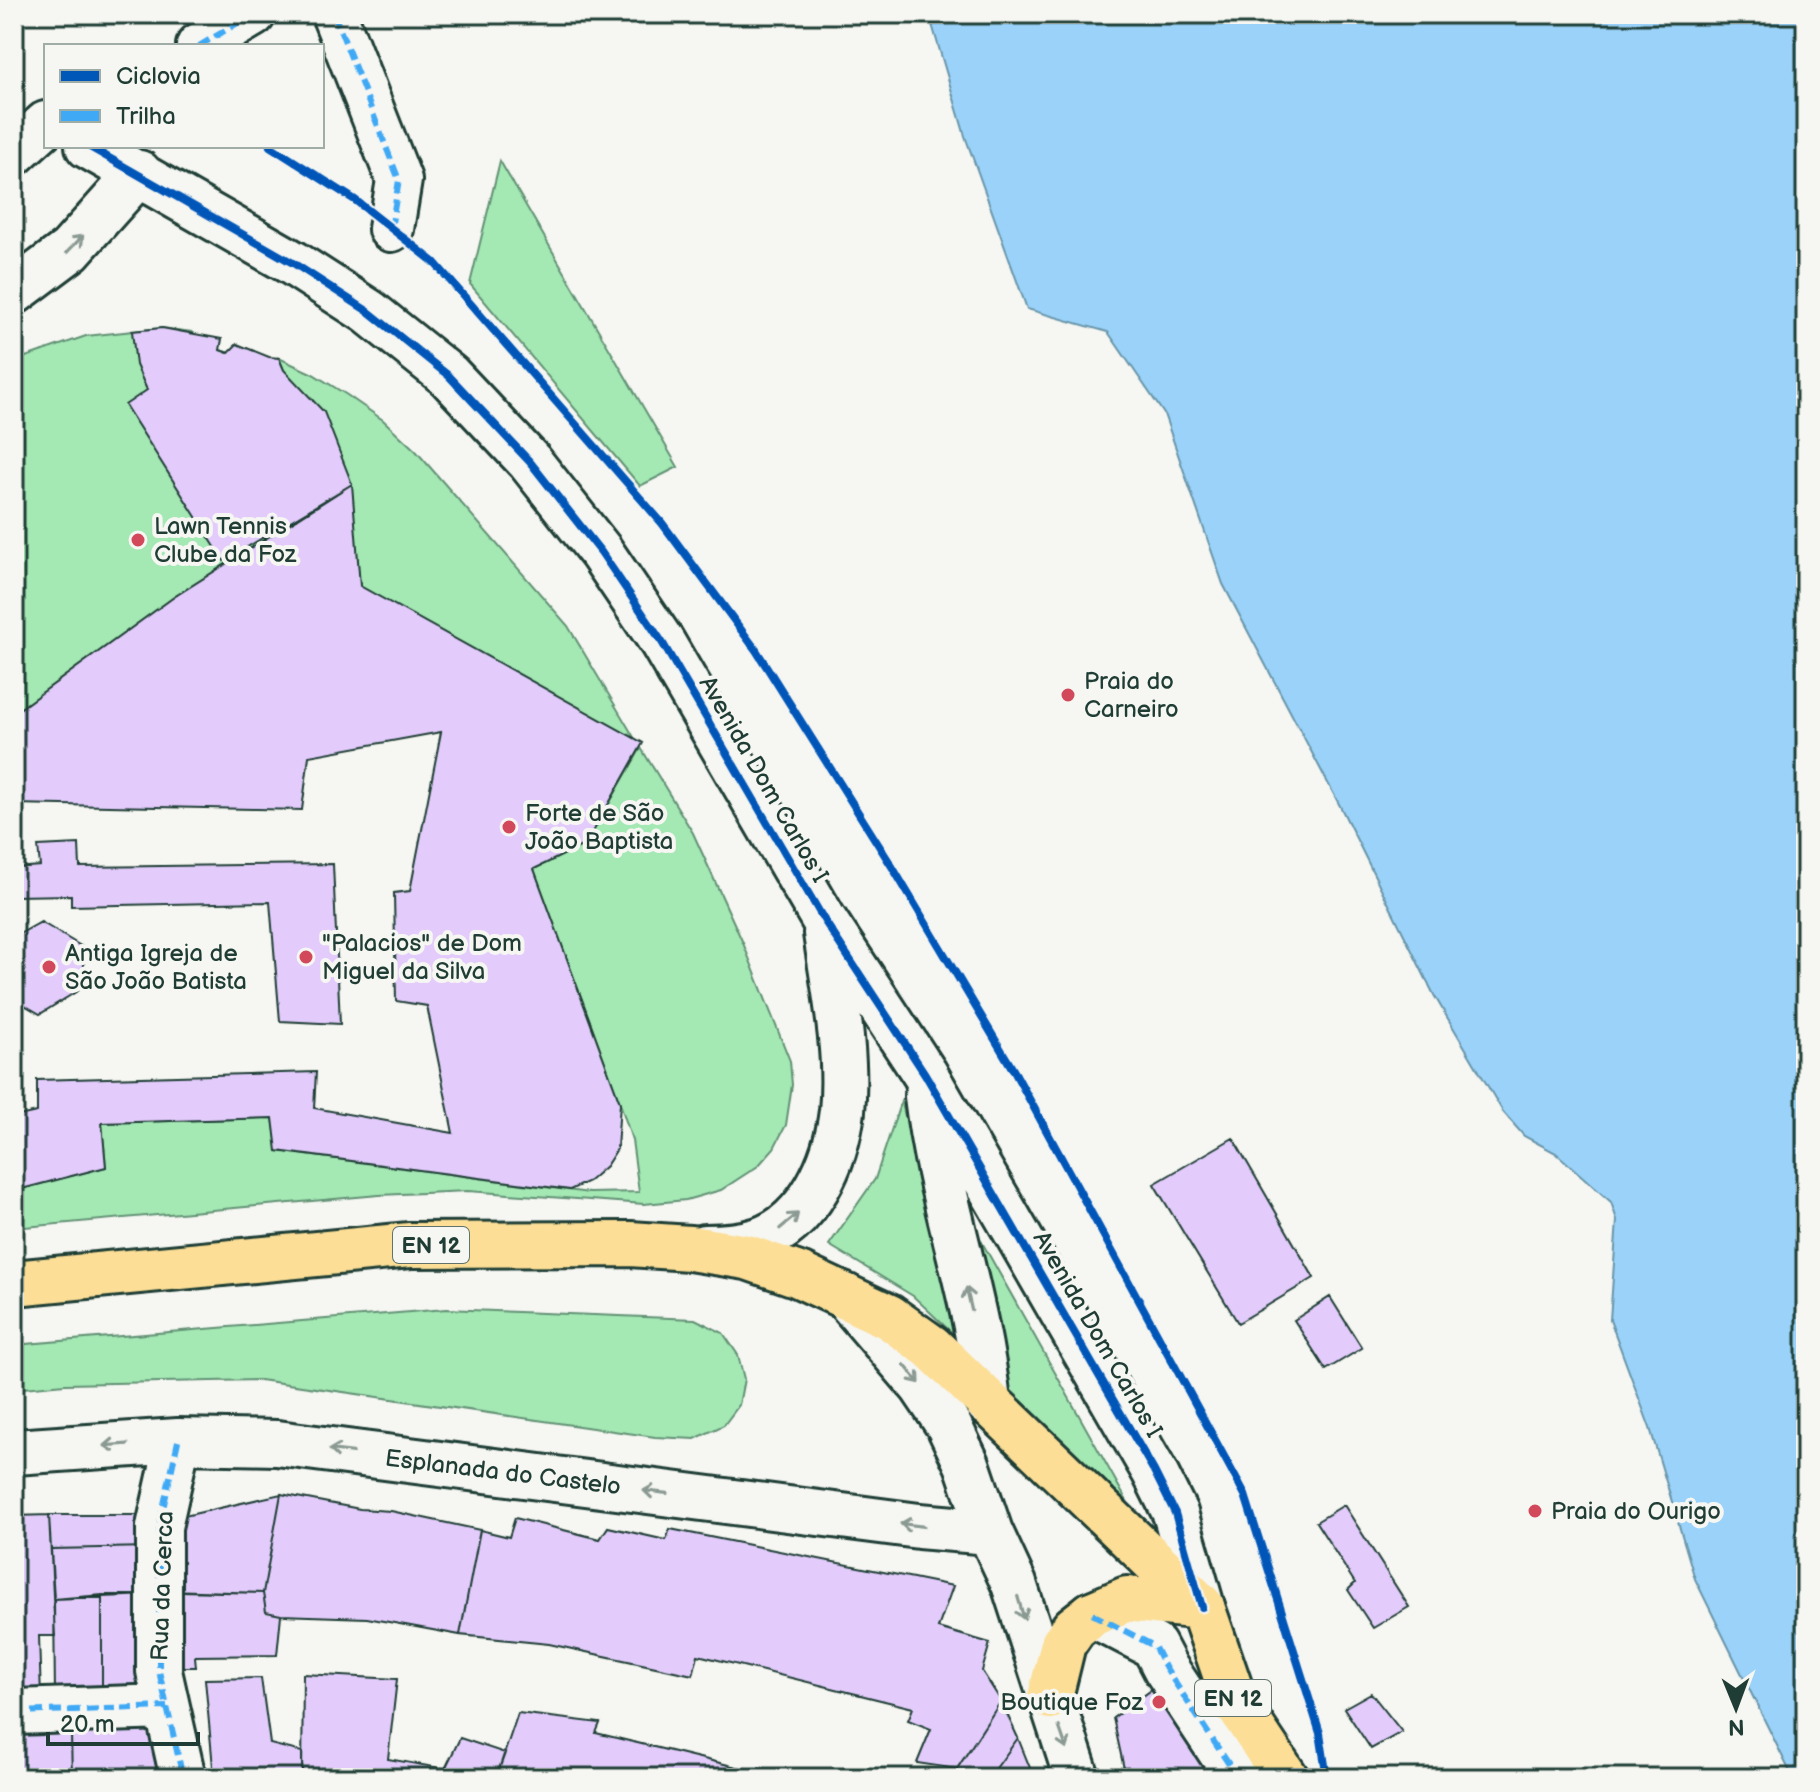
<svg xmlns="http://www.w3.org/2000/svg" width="1820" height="1792" font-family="'Balsamiq Sans',sans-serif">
<rect width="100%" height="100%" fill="#f6f6f2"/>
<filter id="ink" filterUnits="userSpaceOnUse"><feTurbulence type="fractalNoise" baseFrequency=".0125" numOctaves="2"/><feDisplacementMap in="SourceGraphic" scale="16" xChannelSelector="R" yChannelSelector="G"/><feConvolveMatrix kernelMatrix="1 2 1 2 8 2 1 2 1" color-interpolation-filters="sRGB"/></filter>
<g filter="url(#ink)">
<path fill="#a4e8b4" stroke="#629274" stroke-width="2" d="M 500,161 L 678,467 L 640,486 L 470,284 Z
M 162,328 L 192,332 L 220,350 L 284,370 L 279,358 L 313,374 L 347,395 L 383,420 L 416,451 L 568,626 L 635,739 L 360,586 L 351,485 L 174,597 L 14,713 L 14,361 L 86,336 Z
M 641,748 L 693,833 L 743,943 L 790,1061 L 792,1085 L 786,1125 L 774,1148 L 758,1166 L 721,1190 L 686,1200 L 644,1204 L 468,1191 L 379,1195 L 14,1228 L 14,1191 L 106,1167 L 102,1123 L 273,1118 L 278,1151 L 589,1193 L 639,1192 L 632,1140 L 620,1103 L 534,869 L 586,844 Z
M 901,1101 L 967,1347 L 913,1296 L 829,1245 L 875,1179 Z
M 960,1203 L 1128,1503 L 1007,1388 Z
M 446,1309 L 695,1319 L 723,1333 L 738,1355 L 744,1379 L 739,1405 L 724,1425 L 695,1439 L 655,1437 L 260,1380 L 65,1384 L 14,1389 L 14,1345 Z"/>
<path fill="#9ad2f9" stroke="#6996aa" stroke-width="2" d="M 929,14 L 1806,14 L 1806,1778 L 1793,1778 L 1695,1579 L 1650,1428 L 1610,1320 L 1617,1220 L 1611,1202 L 1556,1153 L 1524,1136 L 1503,1112 L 1434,995 L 1340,806 L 1223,584 L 1164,414 L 1108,332 L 1027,309 L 965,136 Z"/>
<path fill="#e3ccfc" stroke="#1f3d34" stroke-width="2" d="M 162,328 L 222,339 L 220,350 L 228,353 L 237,344 L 269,357 L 279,358 L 284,370 L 324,412 L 352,484 L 224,561 L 125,405 L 147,390 L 136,365 L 132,331 Z
M 352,484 L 360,586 L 643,743 L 586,844 L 534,869 L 620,1103 L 617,1149 L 606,1166 L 589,1181 L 570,1190 L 277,1151 L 273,1118 L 102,1123 L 106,1167 L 14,1191 L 14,1117 L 37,1112 L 37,1080 L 316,1072 L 314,1108 L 453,1133 L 427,1006 L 396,1001 L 394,893 L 410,891 L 441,732 L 309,756 L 302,810 L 14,804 L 14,713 L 174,597 Z
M 79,844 L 80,867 L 333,864 L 340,1024 L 280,1021 L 270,902 L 71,906 L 71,895 L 14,896 L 14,868 L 40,866 L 38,846 Z
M 41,922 L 84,948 L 84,987 L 40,1014 L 14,999 L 14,937 Z
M 1233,1138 L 1314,1278 L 1238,1323 L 1154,1184 Z
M 1330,1297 L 1362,1348 L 1326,1370 L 1294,1320 Z
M 281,1494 L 263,1593 L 180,1591 L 180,1517 Z
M 281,1494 L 360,1509 L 391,1511 L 480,1530 L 460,1635 L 367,1618 L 281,1615 L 266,1612 L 263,1593 Z
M 1344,1505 L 1409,1607 L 1373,1628 L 1348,1590 L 1355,1583 L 1316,1522 Z
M 49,1515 L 149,1515 L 151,1547 L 51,1549 Z
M 49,1515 L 55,1636 L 39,1636 L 41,1698 L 14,1700 L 14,1516 Z
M 515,1518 L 600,1539 L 608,1527 L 666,1540 L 670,1529 L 953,1586 L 938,1628 L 990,1643 L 982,1671 L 1001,1701 L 957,1769 L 917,1763 L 931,1729 L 908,1720 L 913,1708 L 698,1655 L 693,1675 L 549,1644 L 460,1635 L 480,1530 L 509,1537 Z
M 151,1547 L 150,1595 L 54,1599 L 51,1549 Z
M 166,1590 L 263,1593 L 266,1612 L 281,1615 L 277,1655 L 195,1656 L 196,1667 L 168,1667 Z
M 102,1595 L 150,1595 L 150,1693 L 102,1694 Z
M 102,1595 L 102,1694 L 55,1696 L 54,1599 Z
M 303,1674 L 397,1679 L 388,1759 L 445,1769 L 460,1738 L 505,1753 L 496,1778 L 302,1778 Z
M 261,1678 L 270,1744 L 302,1752 L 302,1778 L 214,1778 L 205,1679 Z
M 1168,1678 L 1236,1778 L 1126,1778 L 1113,1718 Z
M 1371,1693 L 1402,1732 L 1371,1749 L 1344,1708 Z
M 1001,1701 L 1018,1738 L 989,1778 L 951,1778 Z
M 518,1713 L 600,1723 L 596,1733 L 749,1770 L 745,1778 L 496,1778 Z
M 14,1730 L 71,1734 L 72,1778 L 14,1777 Z
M 161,1730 L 162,1778 L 72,1778 L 71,1734 Z
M 1018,1738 L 1034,1778 L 989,1778 Z"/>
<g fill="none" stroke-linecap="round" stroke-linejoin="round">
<g stroke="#1f3d34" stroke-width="50">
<path id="minor" d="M 334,14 L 399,180 L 391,229
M 199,46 L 253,14
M 88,146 L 293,263 L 369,312 L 449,376 L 530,462 L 601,552 L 662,642 L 824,920 L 925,1074 L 1154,1471 L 1175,1513 L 1202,1607
M 14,153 L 46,124
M 14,292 L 70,250 L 139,173
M 927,1096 C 939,1200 978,1299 988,1403
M 704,1247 C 723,1247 741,1246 759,1240 C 809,1223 836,1161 842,1111 C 848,1054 834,990 826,933
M 845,1296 L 922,1386 L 949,1426 L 967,1464 L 990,1532 L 1014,1584 L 1077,1778
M 178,1441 L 159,1527 L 159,1671 L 183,1778
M 14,1452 L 178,1441 L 277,1443 L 919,1526 L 990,1532
M 1092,1614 L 1154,1646 L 1166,1669 L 1238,1778
M 14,1712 L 167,1707"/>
</g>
<g stroke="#1f3d34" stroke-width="50">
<path id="major" d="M 14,1283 L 410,1245 L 630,1244 L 690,1248 L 747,1257 L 799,1275 L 889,1317 L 931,1347 L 1202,1607 L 1234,1700 L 1286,1778
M 1050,1697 L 1063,1644 L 1074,1628 L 1092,1614 L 1127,1599 L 1202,1607"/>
</g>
<use href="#minor" stroke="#f6f6f2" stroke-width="44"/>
<use href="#major" stroke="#fcde96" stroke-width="44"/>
<path stroke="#3fa9f5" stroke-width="6" stroke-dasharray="12 6" stroke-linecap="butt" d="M 334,14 L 399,180 L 391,229
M 199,46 L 253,14
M 178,1441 L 159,1527 L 159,1671 L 183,1778
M 1092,1614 L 1154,1646 L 1166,1669 L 1238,1778
M 14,1712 L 167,1707"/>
<g stroke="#f6f6f2" stroke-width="13">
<path id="cycleway" d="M 88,146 L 293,263 L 369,312 L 449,376 L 530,462 L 601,552 L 662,642 L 824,920 L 925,1074 L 1154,1471 L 1175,1513 L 1202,1607
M 270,146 L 355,200 L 434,262 L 662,523 L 756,650 L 893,868 L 1015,1073 L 1245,1495 L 1320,1733 L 1327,1778"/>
</g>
<use href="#cycleway" stroke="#0057b8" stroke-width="8"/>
</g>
<defs><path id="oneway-shaft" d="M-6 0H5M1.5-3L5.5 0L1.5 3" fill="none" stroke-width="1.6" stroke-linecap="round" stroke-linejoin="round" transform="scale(2)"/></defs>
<g stroke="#8a9a93">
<use href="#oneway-shaft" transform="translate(75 244) rotate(-46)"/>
<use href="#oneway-shaft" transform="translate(789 1221) rotate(-40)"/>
<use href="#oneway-shaft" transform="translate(969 1299) rotate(-103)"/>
<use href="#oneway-shaft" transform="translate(912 1374) rotate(51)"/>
<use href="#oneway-shaft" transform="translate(116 1445) rotate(176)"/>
<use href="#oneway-shaft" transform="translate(341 1451) rotate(-173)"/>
<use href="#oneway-shaft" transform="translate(655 1492) rotate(-173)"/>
<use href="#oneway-shaft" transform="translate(912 1525) rotate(-173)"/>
<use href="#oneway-shaft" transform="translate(1021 1608) rotate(74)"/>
<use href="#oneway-shaft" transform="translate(1063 1738) rotate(71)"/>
</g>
</g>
<g fill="#d1495b" stroke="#f6f6f2" stroke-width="3">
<circle cx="138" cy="540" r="8"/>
<circle cx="1068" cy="695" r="8"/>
<circle cx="509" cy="827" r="8"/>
<circle cx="306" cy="957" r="8"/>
<circle cx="49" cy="967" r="8"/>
<circle cx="1535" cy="1511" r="8"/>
<circle cx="1159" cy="1702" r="8"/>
</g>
<g text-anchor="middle" stroke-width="8" stroke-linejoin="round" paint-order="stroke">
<g fill="#f6f6f2" stroke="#60746d" stroke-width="2">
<rect x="393" y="1227" width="76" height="36" rx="6"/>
<rect x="1195" y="1680" width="76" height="36" rx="6"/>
</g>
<g font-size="22" font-weight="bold" fill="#1f3d34">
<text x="431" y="1253">EN 12</text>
<text x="1233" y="1706">EN 12</text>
</g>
<g font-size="24" fill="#1f3d34" stroke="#f6f6f2" text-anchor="start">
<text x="154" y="534">Lawn Tennis<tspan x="154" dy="28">Clube da Foz</tspan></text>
<text x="1084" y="689">Praia do<tspan x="1084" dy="28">Carneiro</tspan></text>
<text x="525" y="821">Forte de São<tspan x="525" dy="28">João Baptista</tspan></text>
<text x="322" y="951">"Palacios" de Dom<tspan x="322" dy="28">Miguel da Silva</tspan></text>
<text x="65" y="961">Antiga Igreja de<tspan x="65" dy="28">São João Batista</tspan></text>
<text x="1551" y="1519">Praia do Ourigo</text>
<text x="1143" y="1710" text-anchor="end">Boutique Foz</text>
</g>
<g font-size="24" fill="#1f3d34" stroke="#f6f6f2">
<text transform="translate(764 779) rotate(60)" y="8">Avenida Dom Carlos I</text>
<text transform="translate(1098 1334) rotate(60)" y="8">Avenida Dom Carlos I</text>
<text transform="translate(503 1472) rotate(7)" y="8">Esplanada do Castelo</text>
<text transform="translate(162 1586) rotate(-88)" y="8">Rua da Cerca</text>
</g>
</g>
<rect width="1820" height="1792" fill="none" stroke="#f6f6f2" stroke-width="48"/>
<rect x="24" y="24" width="1772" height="1744" fill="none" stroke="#1f3d34" stroke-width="3" filter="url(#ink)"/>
<rect x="44" y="44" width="280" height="104" fill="#f6f6f2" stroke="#a0aca6" stroke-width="2"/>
<rect x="60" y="70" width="40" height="12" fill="#0057b8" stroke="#a0aca6" stroke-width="2"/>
<text x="116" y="84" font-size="24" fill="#1f3d34">Ciclovia</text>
<rect x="60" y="110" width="40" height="12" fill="#3fa9f5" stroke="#a0aca6" stroke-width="2"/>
<text x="116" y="124" font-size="24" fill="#1f3d34">Trilha</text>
<g transform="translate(1736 1708) rotate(179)" stroke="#f6f6f2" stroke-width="6" paint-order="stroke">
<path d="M0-6L14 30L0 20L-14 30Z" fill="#1f3d34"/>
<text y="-12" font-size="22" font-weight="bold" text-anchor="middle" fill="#1f3d34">N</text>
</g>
<path d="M48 1732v12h150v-12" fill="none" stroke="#1f3d34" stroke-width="4"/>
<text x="60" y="1732" font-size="24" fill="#1f3d34" stroke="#f6f6f2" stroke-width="6" paint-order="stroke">20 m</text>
</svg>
